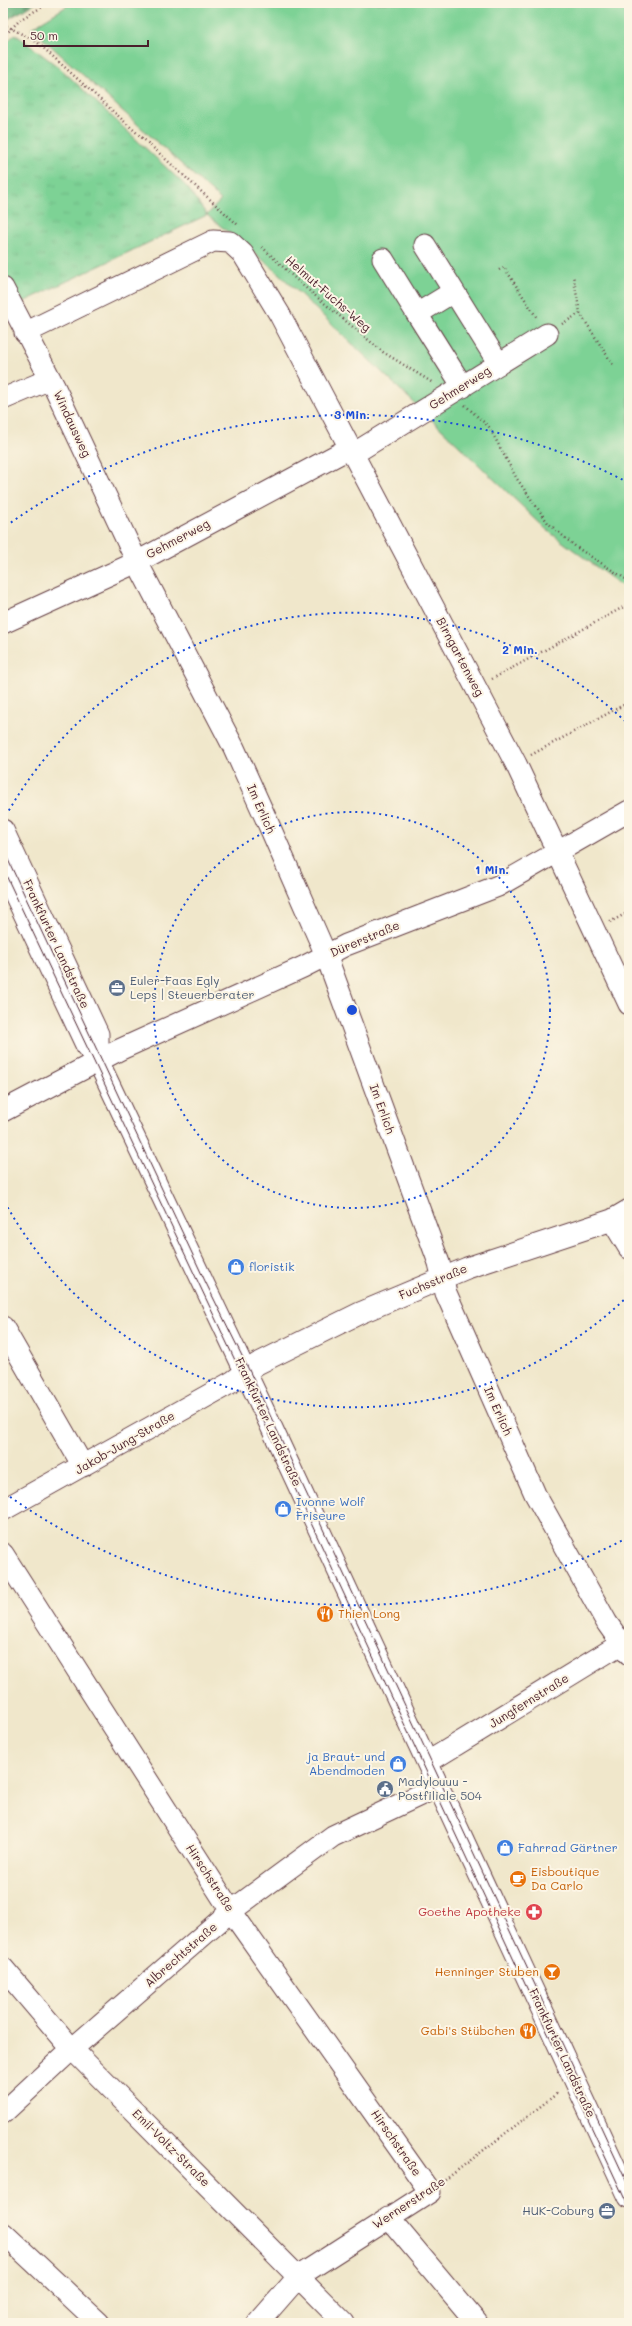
<svg xmlns="http://www.w3.org/2000/svg" width="632" height="2326" font-family="Mali,sans-serif">
<defs>
<pattern id="grass-tufts" width="24" height="20" patternUnits="userSpaceOnUse"><rect width="24" height="20" fill="#7dd295"/><path d="M3 7l-1-3M5 7V3M7 7l1-3M15 17l-1-3M17 17v-4M19 17l1-3" fill="none" stroke="#6eb481"/></pattern>
<pattern id="forest-firs" width="22" height="20" patternUnits="userSpaceOnUse"><rect width="22" height="20" fill="#66b47e"/><path d="M5 1l3.5 6h-7zM16 11l3.5 6h-7z" fill="#569267"/></pattern>
</defs>
<rect width="100%" height="100%" fill="#fcf5e5"/>
<filter id="ink" filterUnits="userSpaceOnUse"><feTurbulence type="fractalNoise" baseFrequency=".025" numOctaves="2"/><feDisplacementMap in="SourceGraphic" scale="8" xChannelSelector="R" yChannelSelector="G"/><feConvolveMatrix kernelMatrix="1 2 1 2 8 2 1 2 1" color-interpolation-filters="sRGB"/></filter>
<filter id="wash" filterUnits="userSpaceOnUse"><feTurbulence type="fractalNoise" baseFrequency=".012" numOctaves="4" result="noise"/><feDisplacementMap in="SourceGraphic" scale="16" xChannelSelector="R" yChannelSelector="G"/><feGaussianBlur stdDeviation="0.9" result="paint"/><feColorMatrix in="noise" values="0 0 0 0 0 0 0 0 0 0 0 0 0 0 0 0 0 1.4 0 .05"/><feComposite in="paint" operator="in"/></filter>
<g filter="url(#wash)">
<rect width="100%" height="100%" fill="#f0e7cb"/>
<path fill="url(#grass-tufts)" stroke="#647860" d="M 15,34 L 61,69 L 187,187 L 207,215 L 19,304 L 3,271 L 3,46 Z"/>
<path fill="url(#forest-firs)" stroke="#586a54" d="M 3,3 L 36,3 L 6,20 L 3,18 Z"/>
<path fill="#7dd295" stroke="#647860" d="M 72,3 L 629,3 L 629,591 L 548,531 L 274,269 L 207,215 L 221,200 L 31,28 Z"/>
</g>
<g filter="url(#ink)">
<g fill="none" stroke-linecap="round" stroke-linejoin="round">
<g stroke="#633d43" stroke-width="23">
<path id="minor" d="M 425,245 L 499,364
M 383,259 L 417,314 L 453,292
M 3,288 L 54,386 L 137,562 L 234,748 L 272,832 L 326,955 L 439,1263 L 446,1293 L 535,1494 L 607,1623 L 629,1654
M 417,314 L 463,387
M 25,333 L 213,241 L 230,242 L 243,254 L 280,315 L 516,764 L 629,1004
M 3,399 L 50,379
M 353,454 L 547,334
M 3,623 L 137,562 L 350,448
M 3,830 L 98,1034 L 98,1061
M 3,869 L 87,1047 L 98,1061 L 263,1409 L 629,2197
M 3,1111 L 119,1050 L 303,967 L 346,945 L 498,886 L 629,811
M 612,1220 L 629,1248
M 3,1327 L 83,1466
M 3,1510 L 232,1382 L 257,1364 L 360,1313 L 467,1268 L 612,1220 L 629,1210
M 3,1554 L 231,1911 L 430,2192 L 299,2276 L 258,2323
M 428,1762 L 629,1639
M 3,1968 L 72,2049 L 344,2323
M 3,2113 L 72,2049 L 231,1911 L 333,1836 L 439,1786
M 388,2217 L 477,2323
M 3,2233 L 99,2323"/>
</g>
<path stroke="#633d43" stroke-width="2.5" stroke-dasharray="1 3" stroke-linecap="butt" d="M 3,24 L 37,42 L 238,225
M 3,37 L 21,19 L 49,3
M 262,247 L 300,283 L 383,352 L 433,383
M 499,270 L 504,267 L 537,318
M 580,313 L 613,365
M 562,324 L 580,313 L 573,275
M 465,405 L 489,427 L 517,479 L 548,523 L 576,547 L 629,581
M 492,679 L 629,604
M 531,755 L 629,702
M 610,922 L 629,912
M 445,2180 L 559,2092"/>
<use href="#minor" stroke="#fff" stroke-width="21"/>
<path stroke="#4a1f2b" stroke-width="1" d="M 3,849 L 205,1281 L 249,1370 L 629,2187
M 3,869 L 259,1411 L 629,2208"/>
</g>
</g>
<g fill="none" stroke="#1d4ed8" stroke-width="2" stroke-dasharray="2 4">
<circle cx="352" cy="1010" r="198"/>
<path d="M628 1296A397 397 0 0 1 3 1199M3 821A397 397 0 0 1 628 724"/>
<path d="M627 1538A595 595 0 0 1 6 1494M6 526A595 595 0 0 1 627 482"/>
</g>
<defs>
<g id="office-disc" transform="scale(0.9)"><circle r="9.5" fill="#5c6f8a" stroke="#fcf5e5"/><path d="M-6-3h4V-5.5h4V-3h4V5H-6ZM-1-4.5V-3h2v-1.5ZM-6 0V1H6V0Z" fill="#fff"/></g>
<g id="shop-disc" transform="scale(0.9)"><circle r="9.5" fill="#3f7fe0" stroke="#fcf5e5"/><path d="M-5-2.5h2.3a2.7 3.5 0 0 1 5.4 0H5L5.5 6h-11ZM-1.5-2.5h3a1.5 2.3 0 0 0-3 0Z" fill="#fff"/></g>
<g id="restaurant-disc" transform="scale(0.9)"><circle r="9.5" fill="#e8710a" stroke="#fcf5e5"/><path d="M-5-6h1v4h1v-4h1v4h1v-4h1v5L-1.5 .5V6h-2V.5L-5-1ZM5-6V6H3V1.5H1.5Q1.5-4 5-6Z" fill="#fff"/></g>
<g id="civic-disc" transform="scale(0.9)"><circle r="9.5" fill="#5c6f8a" stroke="#fcf5e5"/><path d="M-.6-6.5H3V-4.5H.6V-3L4-1V1h2V6H-6V1h2V-1L-.6-3ZM-1.2 2.5V6h2.4V2.5Z" fill="#fff"/></g>
<g id="cafe-disc" transform="scale(0.9)"><circle r="9.5" fill="#e8710a" stroke="#fcf5e5"/><path d="M-5.5-4.5H6V0H3Q3 3.5 0 3.5H-2.5Q-5.5 3.5-5.5 0ZM3-3.2v2h1.7v-2ZM-6 4.5H4V6H-6Z" fill="#fff"/></g>
<g id="pharmacy-disc" transform="scale(0.9)"><circle r="9.5" fill="#e0444e" stroke="#fcf5e5"/><path d="M-2-6h4v4h4v4h-4v4h-4v-4h-4v-4h4Z" fill="#fff"/></g>
<g id="bar-disc" transform="scale(0.9)"><circle r="9.5" fill="#e8710a" stroke="#fcf5e5"/><path d="M-6-5H6L.8 .8V4.5H3.5V6h-7V4.5H-.8V.8Z" fill="#fff"/></g>
</defs>
<g fill-rule="evenodd">
<use href="#office-disc" x="117" y="988"/>
<use href="#shop-disc" x="236" y="1267"/>
<use href="#shop-disc" x="283" y="1509"/>
<use href="#restaurant-disc" x="325" y="1614"/>
<use href="#shop-disc" x="398" y="1764"/>
<use href="#civic-disc" x="385" y="1789"/>
<use href="#shop-disc" x="505" y="1848"/>
<use href="#cafe-disc" x="518" y="1879"/>
<use href="#pharmacy-disc" x="534" y="1912"/>
<use href="#bar-disc" x="552" y="1972"/>
<use href="#restaurant-disc" x="528" y="2031"/>
<use href="#office-disc" x="607" y="2211"/>
</g>
<g text-anchor="middle" stroke-width="4" stroke-linejoin="round" paint-order="stroke">
<g font-size="12" fill="#4a1f2b" stroke="#fcf5e5">
<text transform="translate(328 294) rotate(41)" y="4">Helmut-Fuchs-Weg</text>
<text transform="translate(460 388) rotate(-32)" y="4">Gehmerweg</text>
<text transform="translate(72 424) rotate(65)" y="4">Windausweg</text>
<text transform="translate(178 539) rotate(-28)" y="4">Gehmerweg</text>
<text transform="translate(460 657) rotate(62)" y="4">Birngartenweg</text>
<text transform="translate(261 809) rotate(66)" y="4">Im Erlich</text>
<text transform="translate(365 939) rotate(-23)" y="4">Dürerstraße</text>
<text transform="translate(56 944) rotate(65)" y="4">Frankfurter Landstraße</text>
<text transform="translate(382 1109) rotate(70)" y="4">Im Erlich</text>
<text transform="translate(433 1282) rotate(-23)" y="4">Fuchsstraße</text>
<text transform="translate(498 1411) rotate(66)" y="4">Im Erlich</text>
<text transform="translate(268 1422) rotate(65)" y="4">Frankfurter Landstraße</text>
<text transform="translate(125 1443) rotate(-30)" y="4">Jakob-Jung-Straße</text>
<text transform="translate(529 1701) rotate(-32)" y="4">Jungfernstraße</text>
<text transform="translate(210 1878) rotate(57)" y="4">Hirschstraße</text>
<text transform="translate(181 1955) rotate(-41)" y="4">Albrechtstraße</text>
<text transform="translate(562 2053) rotate(65)" y="4">Frankfurter Landstraße</text>
<text transform="translate(396 2143) rotate(55)" y="4">Hirschstraße</text>
<text transform="translate(171 2148) rotate(45)" y="4">Emil-Voltz-Straße</text>
<text transform="translate(409 2203) rotate(-33)" y="4">Wernerstraße</text>
</g>
<g font-size="12" fill="#4e5e75" stroke="#fcf5e5" text-anchor="start">
<text x="130" y="985">Euler-Faas Egly<tspan x="130" dy="14">Leps | Steuerberater</tspan></text>
<text x="398" y="1786">Madylouuu -<tspan x="398" dy="14">Postfiliale 504</tspan></text>
<text x="594" y="2215" text-anchor="end">HUK-Coburg</text>
</g>
<g font-size="12" fill="#366cbe" stroke="#fcf5e5" text-anchor="start">
<text x="249" y="1271">floristik</text>
<text x="296" y="1506">Ivonne Wolf<tspan x="296" dy="14">Friseure</tspan></text>
<text x="385" y="1761" text-anchor="end">ja Braut- und<tspan x="385" dy="14">Abendmoden</tspan></text>
<text x="518" y="1852">Fahrrad Gärtner</text>
</g>
<g font-size="12" fill="#c56008" stroke="#fcf5e5" text-anchor="start">
<text x="338" y="1618">Thien Long</text>
<text x="531" y="1876">Eisboutique<tspan x="531" dy="14">Da Carlo</tspan></text>
<text x="539" y="1976" text-anchor="end">Henninger Stuben</text>
<text x="515" y="2035" text-anchor="end">Gabi's Stübchen</text>
</g>
<g font-size="12" fill="#be3a42" stroke="#fcf5e5" text-anchor="end">
<text x="521" y="1916">Goethe Apotheke</text>
</g>
</g>
<circle cx="352" cy="1010" r="6" fill="#1d4ed8" stroke="#fcf5e5" stroke-width="2"/>
<g font-size="12" text-anchor="middle" font-weight="bold" fill="#1d4ed8" stroke="#fcf5e5" stroke-width="4" stroke-linejoin="round" paint-order="stroke">
<text x="352" y="419">3 Min.</text>
<text x="520" y="654">2 Min.</text>
<text x="492" y="874">1 Min.</text>
</g>
<rect width="632" height="2326" fill="none" stroke="#fcf5e5" stroke-width="16"/>
<path d="M24 40v6h124v-6" fill="none" stroke="#4a1f2b" stroke-width="2"/>
<text x="30" y="40" font-size="12" fill="#4a1f2b" stroke="#fcf5e5" stroke-width="3" paint-order="stroke">50 m</text>
</svg>
